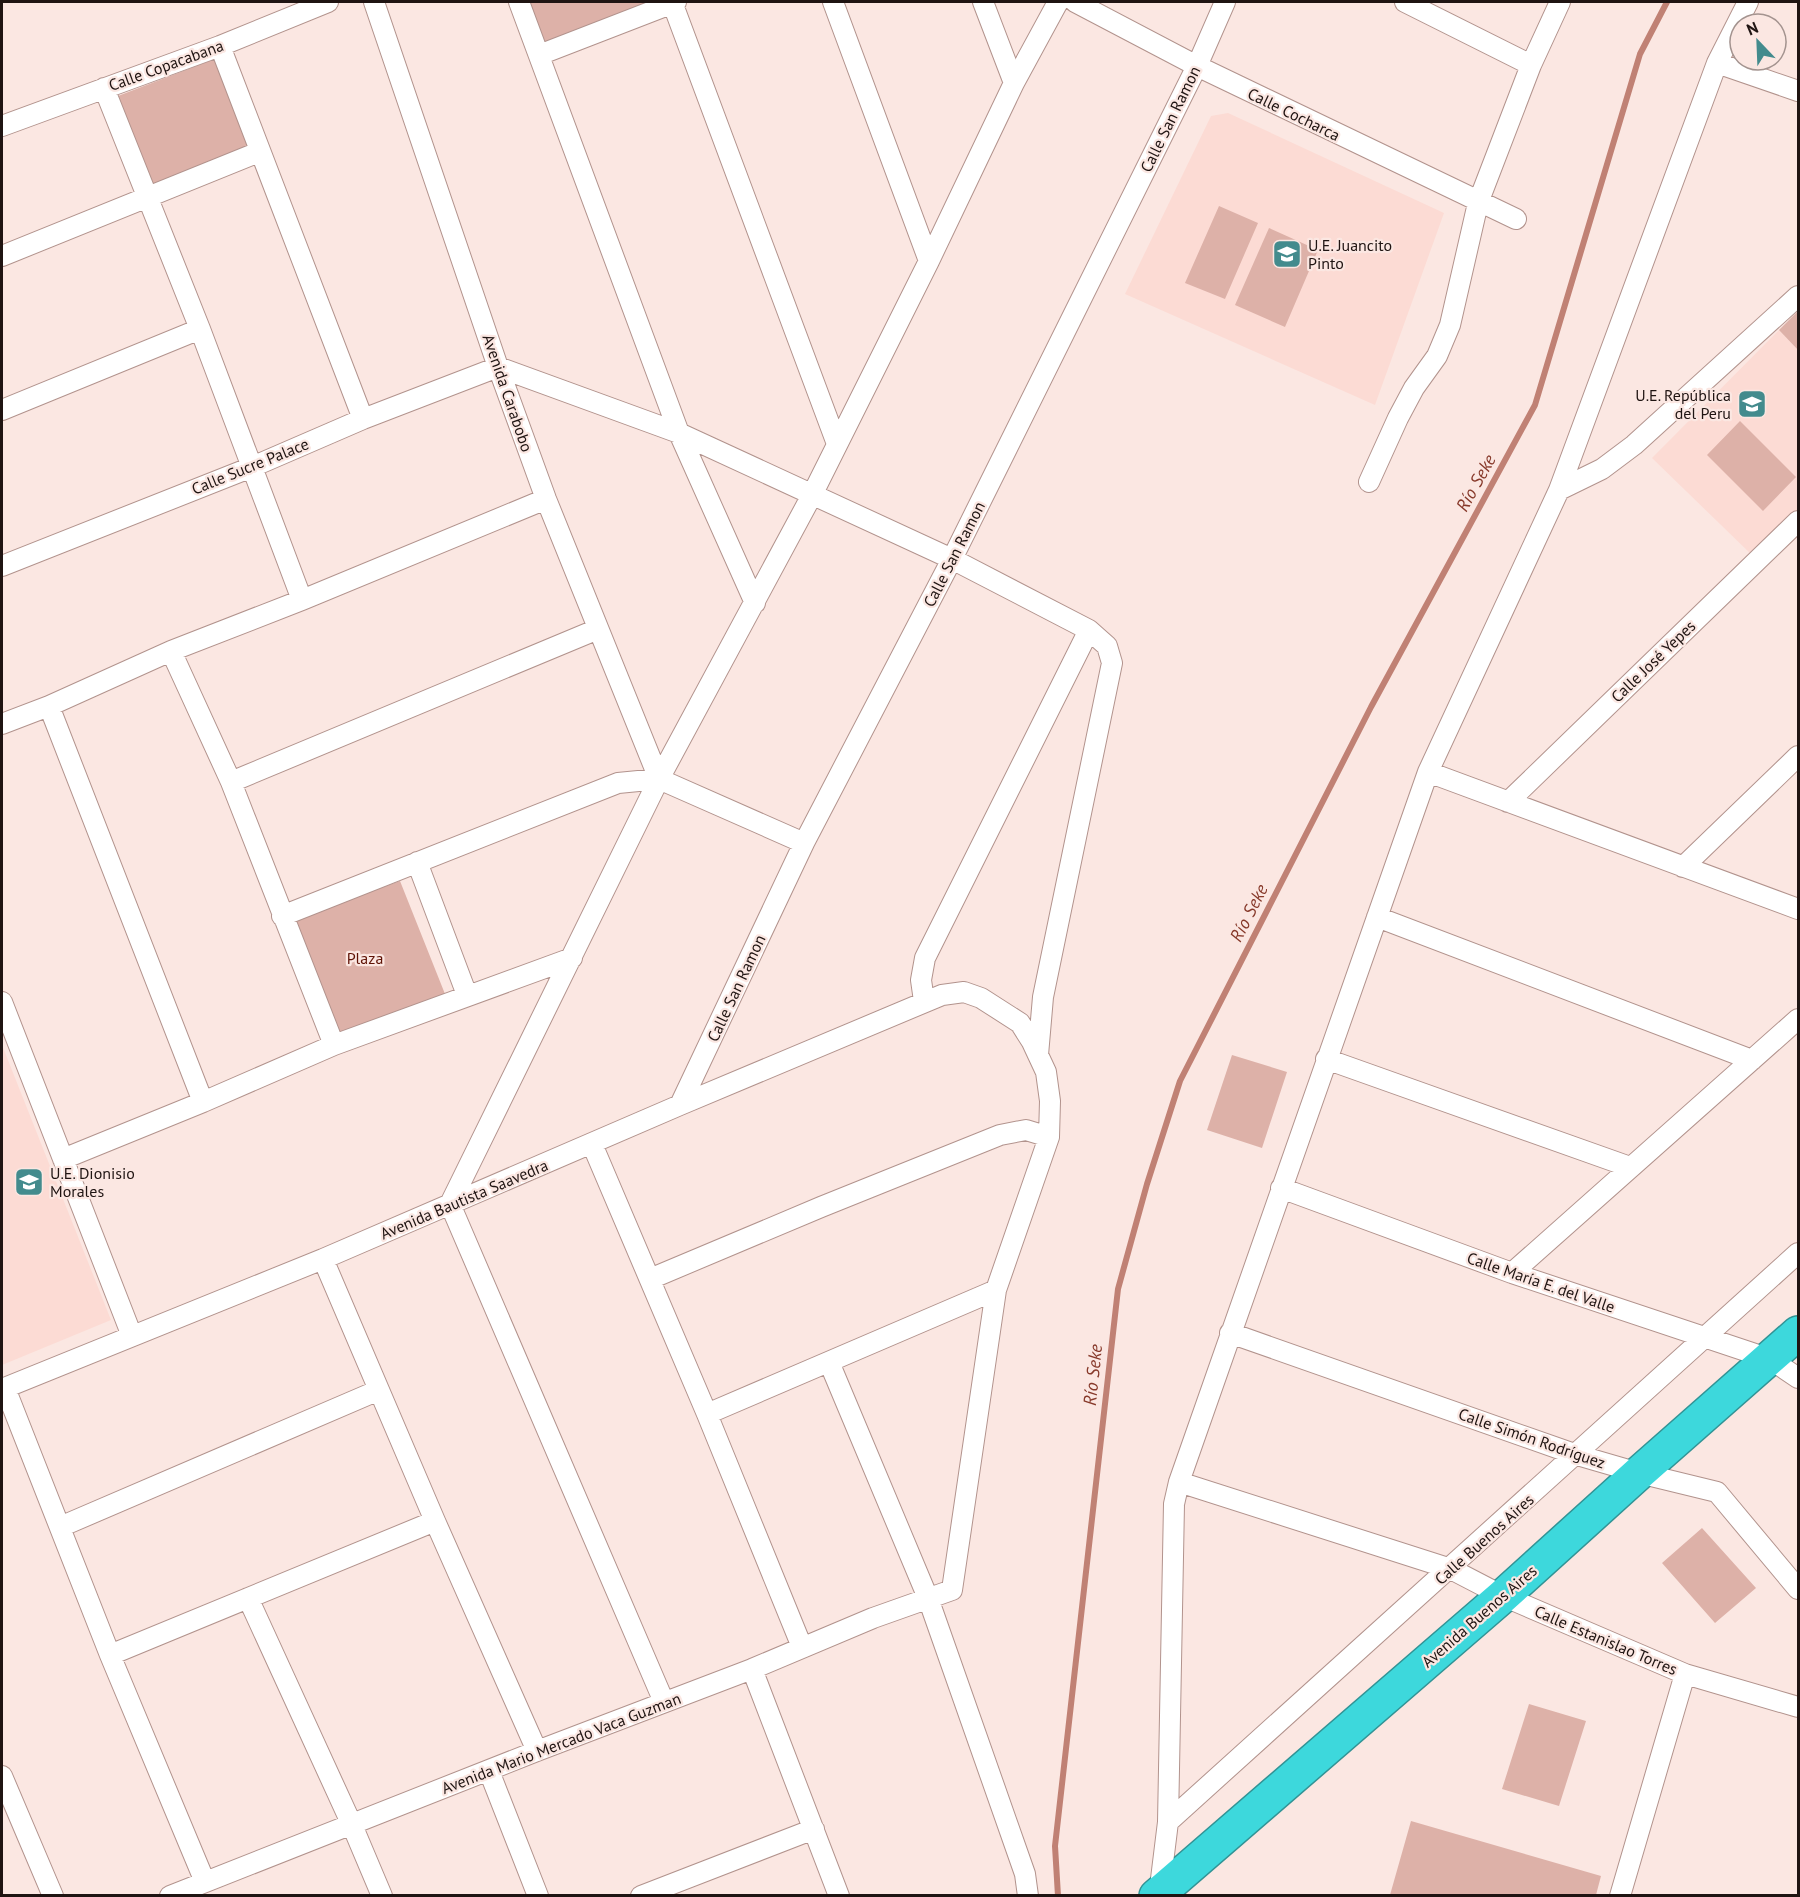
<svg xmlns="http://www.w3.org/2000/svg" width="1800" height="1897" font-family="'PT Sans',sans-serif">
<rect width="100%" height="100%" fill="#fbe7e2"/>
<path fill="#fcdbd4" d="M 1228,113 L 1444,213 L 1375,405 L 1125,294 L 1211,116 Z
M 1779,330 L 1798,350 L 1798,515 L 1755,558 L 1652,458 Z
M 2,1045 L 111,1320 L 2,1365 Z"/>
<path fill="#ddb1a8" d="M 529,2 L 656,2 L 545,44 Z
M 217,58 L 252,148 L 152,186 L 118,96 Z
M 1219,206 L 1258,223 L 1225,299 L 1185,283 Z
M 1269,228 L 1318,250 L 1285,327 L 1235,305 Z
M 1798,311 L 1798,350 L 1779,330 Z
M 1740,421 L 1796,477 L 1763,511 L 1707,455 Z
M 400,881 L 445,994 L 327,1038 L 285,923 Z
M 1232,1055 L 1287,1072 L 1262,1148 L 1207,1130 Z
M 1702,1528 L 1756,1588 L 1715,1623 L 1662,1563 Z
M 1529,1704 L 1586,1721 L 1559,1806 L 1502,1789 Z
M 1411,1821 L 1601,1876 L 1596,1895 L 1390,1895 Z"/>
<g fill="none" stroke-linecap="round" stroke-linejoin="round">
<path stroke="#c08174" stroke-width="6" d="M 1058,1896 L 1055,1846 L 1118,1289 L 1147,1184 L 1180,1081 L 1371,707 L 1535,405 L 1640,54 L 1667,2"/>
<g stroke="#b2938d" stroke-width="22">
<path id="street" d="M 374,2 L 498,367 L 546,499 L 659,779
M 519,2 L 679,433 L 755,603
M 672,2 L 837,444
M 833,2 L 929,261
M 983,2 L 1014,83
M 1075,2 L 1197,66 L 1516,219
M 1405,2 L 1531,65
M 220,46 L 363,419
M 539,55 L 676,2
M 1717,63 L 1798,91
M 104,88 L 200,329 L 302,600
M 2,126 L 220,46 L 328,2
M 2,256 L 259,152
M 2,410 L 200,329
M 1369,482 L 1398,418 L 1414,388 L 1437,356 L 1450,325 L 1478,203 L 1531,65 L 1560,2
M 1559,490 L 1717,63 L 1748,2
M 2,566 L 252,467 L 363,419 L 498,367 L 679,433 L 952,559 L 1089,630 L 1107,646 L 1112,663 L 1043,997 L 1038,1055
M 171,651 L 231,782 L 334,1045
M 49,706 L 203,1102
M 2,724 L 49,706 L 171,651 L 302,600 L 546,499
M 1428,772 L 1798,909
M 231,782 L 598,629
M 1508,802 L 1798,521
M 417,862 L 467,995
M 1683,867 L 1798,756
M 282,916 L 618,783 L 659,779 L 804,843
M 1377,917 L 1752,1060
M 924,1001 L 921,980 L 925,958 L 1089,630
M 2,1002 L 132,1336
M 1326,1059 L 1630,1167
M 680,1105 L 804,843 L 952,559 L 1197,66 L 1225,2
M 592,1144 L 707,1414 L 802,1647
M 63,1159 L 203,1102 L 334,1045 L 572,958
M 1281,1188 L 1512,1273 L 1770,1359 L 1798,1378
M 323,1259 L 435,1521 L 537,1751
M 1512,1273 L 1798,1019
M 650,1279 L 821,1207 L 1000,1135 L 1026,1130 L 1049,1137
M 1230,1333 L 1577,1455 L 1639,1473 L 1717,1492 L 1798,1589
M 829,1362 L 928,1598 L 1025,1874 L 1028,1896
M 5,1388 L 110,1655 L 205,1882
M 2,1389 L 323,1259 L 680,1105 L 942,995 L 964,992 L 981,998 L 1020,1023 L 1032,1042 L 1046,1072 L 1050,1101 L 1049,1137 L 996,1290 L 952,1590 L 873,1618 L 752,1669 L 537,1751 L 170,1896
M 707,1414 L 996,1290
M 1179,1482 L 1451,1569 L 1503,1596 L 1685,1674 L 1798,1707
M 60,1527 L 379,1390
M 248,1598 L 352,1825 L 382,1896
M 110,1655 L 435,1521
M 752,1669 L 839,1896
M 664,1702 L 450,1204 L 659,779 L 812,495 L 929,261 L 1014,83 L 1058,2
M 489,1771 L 538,1896
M 2,1776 L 53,1896
M 1168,1822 L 1798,1253
M 1159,1895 L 1168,1822 L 1174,1504 L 1179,1482 L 1428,772 L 1559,490 L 1602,469 L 1634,445 L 1798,296
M 641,1896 L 814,1829
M 1620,1896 L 1685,1674"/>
</g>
<g stroke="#329395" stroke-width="36">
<path id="highway" d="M 1156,1896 L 1503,1596 L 1639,1473 L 1798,1333"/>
</g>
<use href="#street" stroke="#fff" stroke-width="20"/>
<use href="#highway" stroke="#3dd8dc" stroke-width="33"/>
</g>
<defs>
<g id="school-square" transform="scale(1.5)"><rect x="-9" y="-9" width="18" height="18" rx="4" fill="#438b8d" stroke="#fbe7e2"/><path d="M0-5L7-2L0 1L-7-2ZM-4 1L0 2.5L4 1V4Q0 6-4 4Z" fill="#fff"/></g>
</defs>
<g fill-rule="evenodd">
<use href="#school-square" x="1287" y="254"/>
<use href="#school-square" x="1752" y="404"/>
<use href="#school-square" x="29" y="1182"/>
</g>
<g text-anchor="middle" stroke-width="4.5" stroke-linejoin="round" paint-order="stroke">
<g font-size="16" fill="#1f1412" stroke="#fbe7e2">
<text transform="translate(166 65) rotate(-20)" y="6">Calle Copacabana</text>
<text transform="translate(1294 114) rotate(26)" y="6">Calle Cocharca</text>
<text transform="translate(1170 119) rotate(-64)" y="6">Calle San Ramon</text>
<text transform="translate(508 393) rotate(71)" y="6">Avenida Carabobo</text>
<text transform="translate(250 466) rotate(-22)" y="6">Calle Sucre Palace</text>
<text transform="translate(954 554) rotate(-63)" y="6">Calle San Ramon</text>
<text transform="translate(1653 661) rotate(-44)" y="6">Calle José Yepes</text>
<text transform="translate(736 988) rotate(-65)" y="6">Calle San Ramon</text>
<text transform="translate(464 1199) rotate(-23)" y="6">Avenida Bautista Saavedra</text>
<text transform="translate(1541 1282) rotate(19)" y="6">Calle María E. del Valle</text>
<text transform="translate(1532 1438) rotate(19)" y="6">Calle Simón Rodríguez</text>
<text transform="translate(1484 1539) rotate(-42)" y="6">Calle Buenos Aires</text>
<text transform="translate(1479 1616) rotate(-41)" y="6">Avenida Buenos Aires</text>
<text transform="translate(1606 1640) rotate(23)" y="6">Calle Estanislao Torres</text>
<text transform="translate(561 1743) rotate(-21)" y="6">Avenida Mario Mercado Vaca Guzman</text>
</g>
<g font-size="16" fill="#1f1412" stroke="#fbe7e2" text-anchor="start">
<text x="1308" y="251">U.E. Juancito<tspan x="1308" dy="18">Pinto</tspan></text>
<text x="1731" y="401" text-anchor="end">U.E. República<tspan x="1731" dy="18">del Peru</tspan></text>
<text x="50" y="1179">U.E. Dionisio<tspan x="50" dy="18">Morales</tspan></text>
</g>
<g font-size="16" fill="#5f1306" stroke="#fbe7e2">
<text x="365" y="964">Plaza</text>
</g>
<g font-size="18" font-style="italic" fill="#87392a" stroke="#fbe7e2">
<text transform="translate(1476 483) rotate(-61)" y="6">Río Seke</text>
<text transform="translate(1249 913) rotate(-63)" y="6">Río Seke</text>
<text transform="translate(1093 1375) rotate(-84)" y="6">Río Seke</text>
</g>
</g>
<rect width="1800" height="1897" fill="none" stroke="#1f1412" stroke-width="6"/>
<g transform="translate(1758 42) rotate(337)"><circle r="28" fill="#fbe7e2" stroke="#a3938f" stroke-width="1.5"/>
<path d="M0-4.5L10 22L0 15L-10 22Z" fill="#438b8d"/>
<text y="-9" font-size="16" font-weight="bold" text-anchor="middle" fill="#1f1412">N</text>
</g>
</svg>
